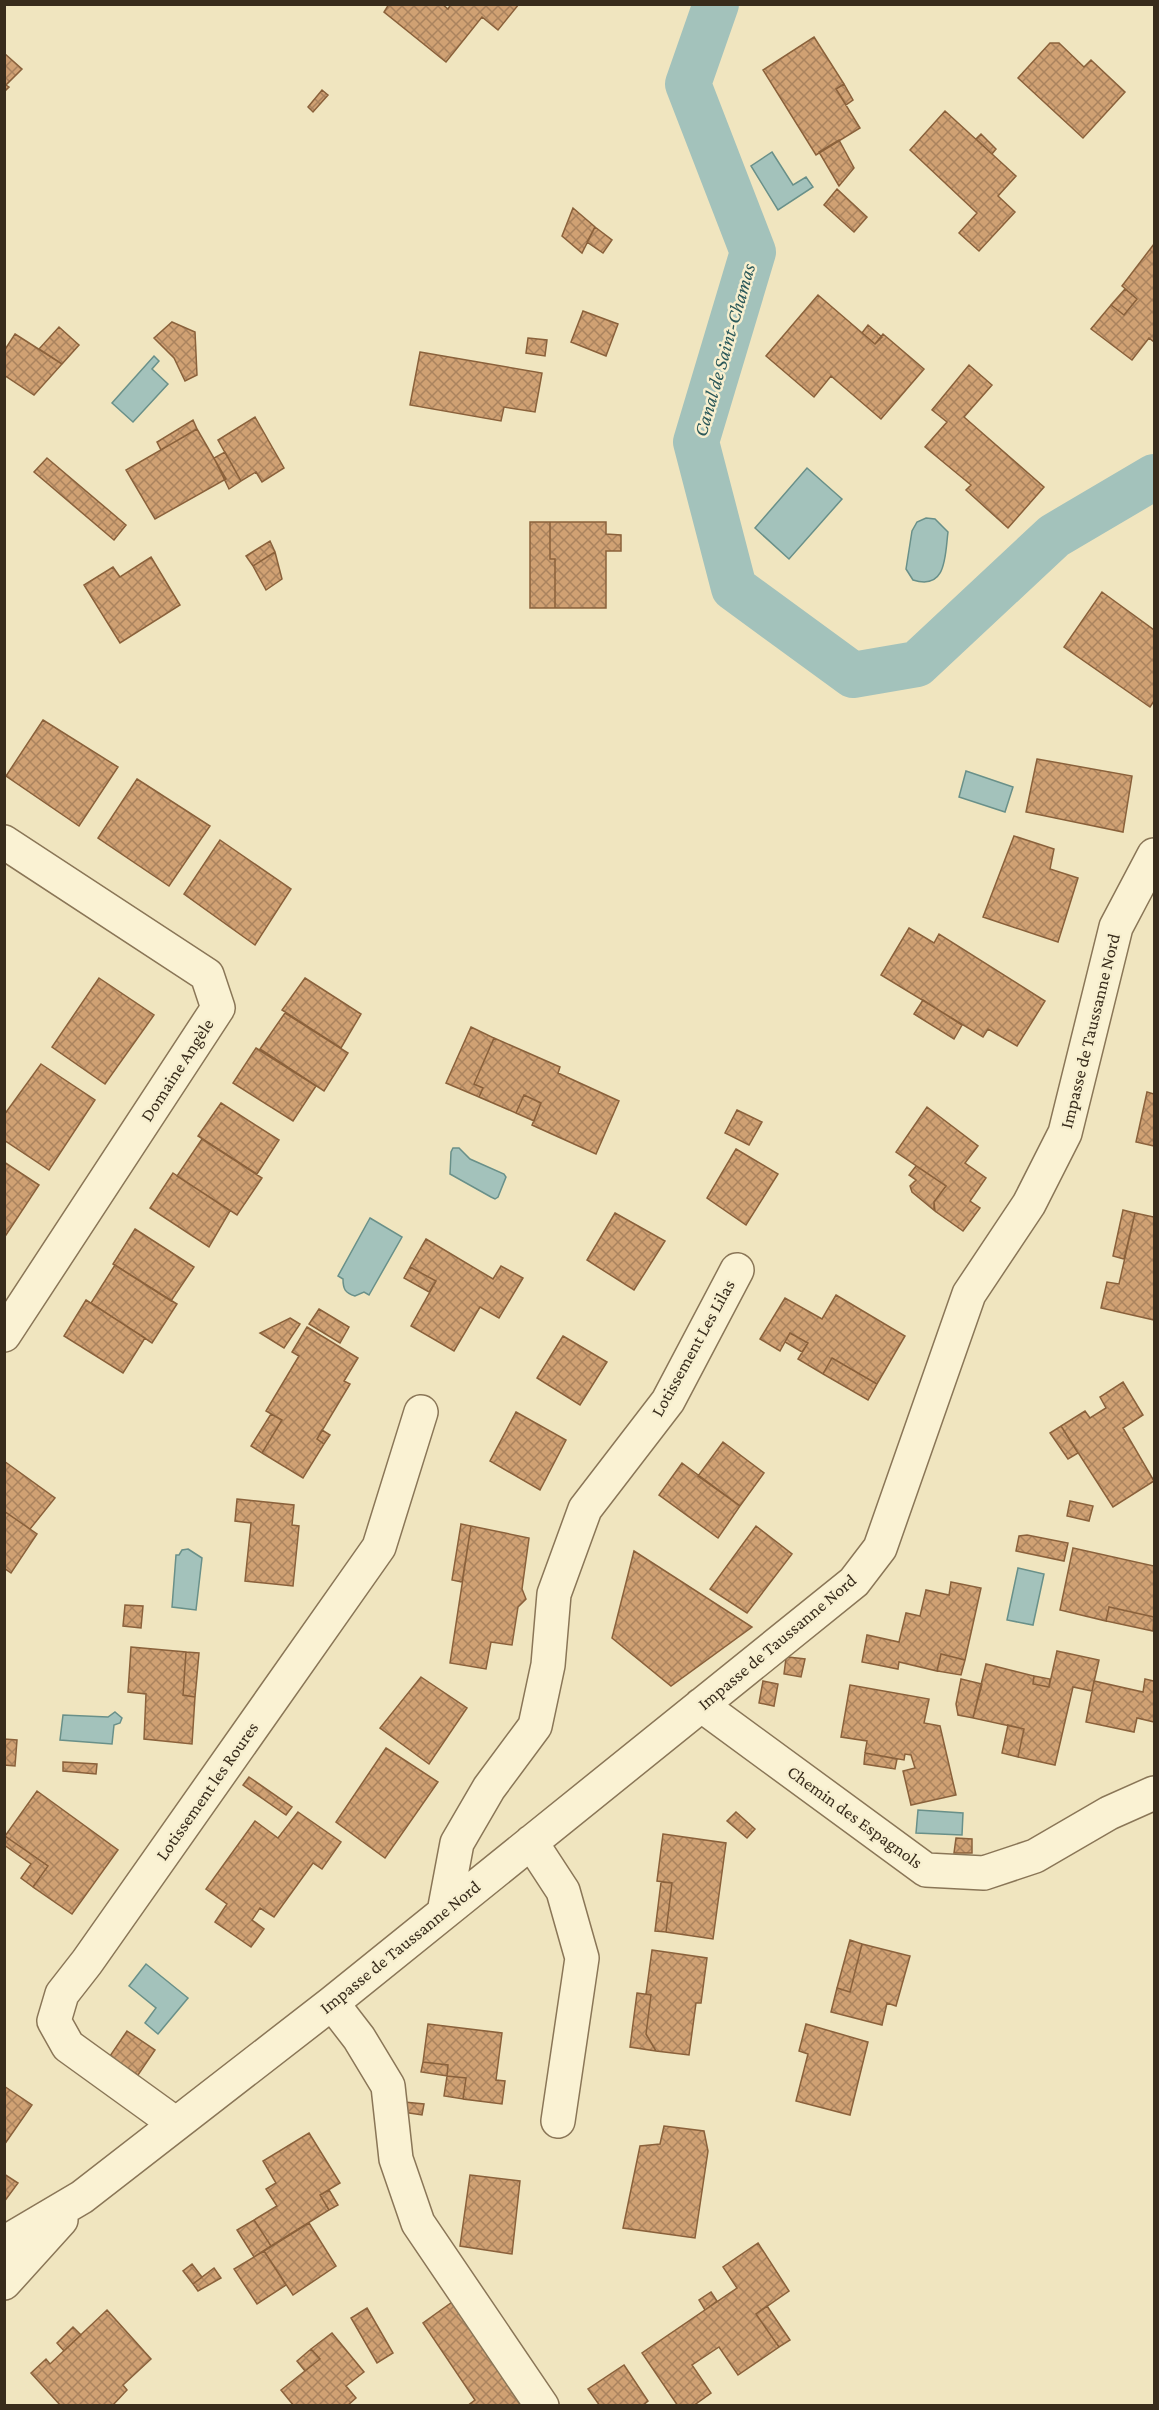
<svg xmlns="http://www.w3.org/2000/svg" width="1159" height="2410" font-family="'Crimson Pro',serif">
<defs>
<pattern id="building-cross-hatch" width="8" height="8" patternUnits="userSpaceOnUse" patternTransform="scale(1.5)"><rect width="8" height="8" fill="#d0a173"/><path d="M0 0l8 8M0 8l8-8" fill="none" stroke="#aa835e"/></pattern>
</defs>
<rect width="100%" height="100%" fill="#f0e5bf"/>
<path fill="#a3c2bb" stroke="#699089" stroke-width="1.5" d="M 772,152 L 793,185 L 806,177 L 813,187 L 778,210 L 751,166 Z
M 154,356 L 159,361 L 152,369 L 168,384 L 133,422 L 112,403 Z
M 807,468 L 842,499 L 789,559 L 755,528 Z
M 926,518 L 935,519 L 948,532 C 945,555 947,591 913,580 L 906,569 L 912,531 L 917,522 Z
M 966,771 L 1013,787 L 1005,812 L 959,797 Z
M 453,1148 L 459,1148 L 470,1159 L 504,1174 L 506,1177 L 498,1197 L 495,1199 L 491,1197 L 450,1174 L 451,1152 Z
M 370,1218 L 402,1237 L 369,1295 L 364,1292 L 355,1296 C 345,1293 343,1289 343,1279 L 338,1276 Z
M 188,1549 L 202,1558 L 196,1610 L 172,1607 L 176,1555 L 179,1555 L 182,1550 Z
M 1018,1568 L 1044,1574 L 1033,1625 L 1007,1620 Z
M 115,1712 L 122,1718 L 120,1723 L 114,1725 L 112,1744 L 60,1740 L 63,1715 L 108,1717 Z
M 918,1810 L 963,1813 L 962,1835 L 916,1833 Z
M 146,1964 L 188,1998 L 158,2034 L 145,2023 L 156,2008 L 129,1986 Z"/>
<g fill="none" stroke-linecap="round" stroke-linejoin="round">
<path stroke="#a3c2bb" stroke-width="46" d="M 716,4 L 688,84 L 753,252 L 696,442 L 734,588 L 853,675 L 917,664 L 1054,536 L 1154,477"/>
</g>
<path fill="url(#building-cross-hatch)" stroke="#8a613b" stroke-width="1.5" d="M 389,4 L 442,4 L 448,9 L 451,4 L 519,4 L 498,30 L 482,17 L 446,62 L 384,12 Z
M 814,37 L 844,84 L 836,89 L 860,128 L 816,155 L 763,70 Z
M 1050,43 L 1059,43 L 1084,67 L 1091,60 L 1125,92 L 1083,138 L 1018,78 Z
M 4,53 L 22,69 L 6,85 L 9,87 L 4,92 Z
M 844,84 L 853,100 L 846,105 L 836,89 Z
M 322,90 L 328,95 L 313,112 L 308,107 Z
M 945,111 L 1016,176 L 998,196 L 1015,212 L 979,251 L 959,233 L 977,213 L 910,150 Z
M 981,134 L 996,149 L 992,154 L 976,139 Z
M 839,140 L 854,168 L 839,186 L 819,152 Z
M 837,189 L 867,217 L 854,232 L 824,205 Z
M 573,208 L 595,227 L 582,253 L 562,236 Z
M 595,227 L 612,240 L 603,253 L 587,242 Z
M 1154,244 L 1154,342 L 1149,338 L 1132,360 L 1091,329 L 1111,305 L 1124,315 L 1137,299 L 1122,286 Z
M 1125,289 L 1137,299 L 1124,315 L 1111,305 Z
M 818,295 L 875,344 L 883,334 L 924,369 L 881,419 L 831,376 L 814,397 L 766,356 Z
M 583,311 L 618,324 L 606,356 L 571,342 Z
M 172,322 L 195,332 L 197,375 L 185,381 L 174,358 L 154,338 Z
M 868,325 L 882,337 L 875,344 L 862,333 Z
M 59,327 L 79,345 L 62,364 L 39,349 Z
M 15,334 L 62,364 L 34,395 L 4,375 L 4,351 Z
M 528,338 L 547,340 L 545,356 L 526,353 Z
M 420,352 L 542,373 L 535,412 L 504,407 L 501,421 L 410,405 Z
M 969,365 L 992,385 L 964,417 L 1044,487 L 1008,528 L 966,490 L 971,485 L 925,447 L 947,422 L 932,410 Z
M 255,417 L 284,468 L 262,482 L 256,472 L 241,481 L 218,440 Z
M 193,420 L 197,429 L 161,450 L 157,442 Z
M 197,429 L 226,479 L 155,519 L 126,470 Z
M 225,452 L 241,481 L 229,489 L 214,458 Z
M 47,458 L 126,525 L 114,540 L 34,472 Z
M 530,522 L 550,522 L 550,559 L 555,559 L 555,608 L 530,608 Z
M 550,522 L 606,522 L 606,534 L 621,535 L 621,551 L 606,551 L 606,608 L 555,608 L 555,559 L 550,559 Z
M 270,541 L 275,552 L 253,566 L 246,556 Z
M 275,552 L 282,579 L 266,590 L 253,566 Z
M 151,557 L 180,605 L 120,643 L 84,585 L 113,567 L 120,577 Z
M 1102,592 L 1154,630 L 1154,701 L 1150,707 L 1064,647 Z
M 43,720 L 118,767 L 79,826 L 6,776 Z
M 1037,759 L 1132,776 L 1123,832 L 1026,812 Z
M 137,779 L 210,826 L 169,886 L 98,838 Z
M 1014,836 L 1054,849 L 1050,869 L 1078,878 L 1058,942 L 983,917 Z
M 220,840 L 291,889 L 255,945 L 184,894 Z
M 909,928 L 934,943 L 939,934 L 1045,1001 L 1017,1046 L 988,1029 L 983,1037 L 881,975 Z
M 99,978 L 154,1015 L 105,1084 L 52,1047 Z
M 305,978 L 361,1014 L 341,1048 L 282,1010 Z
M 923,1000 L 962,1025 L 954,1039 L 914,1014 Z
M 285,1013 L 348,1053 L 324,1091 L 260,1049 Z
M 471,1027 L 494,1038 L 474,1084 L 483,1088 L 479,1097 L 446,1083 Z
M 494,1038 L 560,1067 L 558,1073 L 619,1101 L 596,1154 L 532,1125 L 541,1103 L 524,1095 L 516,1113 L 479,1097 L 483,1088 L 474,1084 Z
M 256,1048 L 316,1086 L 293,1121 L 233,1083 Z
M 41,1064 L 95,1100 L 49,1170 L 4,1140 L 4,1115 Z
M 1147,1092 L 1154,1094 L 1154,1146 L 1136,1142 Z
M 524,1095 L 541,1103 L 534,1121 L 516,1113 Z
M 221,1103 L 279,1140 L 257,1174 L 198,1136 Z
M 927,1107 L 978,1146 L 965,1163 L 986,1178 L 970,1201 L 980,1208 L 963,1231 L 935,1211 L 934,1208 L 934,1202 L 946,1186 L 896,1152 Z
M 737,1110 L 762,1122 L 749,1145 L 725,1133 Z
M 202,1139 L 262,1178 L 237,1215 L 177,1176 Z
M 736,1149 L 778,1174 L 746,1225 L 707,1198 Z
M 4,1162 L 39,1185 L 4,1238 Z
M 916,1166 L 946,1186 L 934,1202 L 935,1211 L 912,1192 L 910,1186 L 916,1180 L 909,1175 Z
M 173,1173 L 230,1211 L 209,1247 L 150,1208 Z
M 1123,1210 L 1135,1213 L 1124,1259 L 1113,1256 Z
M 615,1213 L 665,1241 L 634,1290 L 587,1260 Z
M 1135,1213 L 1154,1217 L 1154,1320 L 1101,1308 L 1107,1282 L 1119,1284 Z
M 135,1229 L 194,1267 L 171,1301 L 113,1264 Z
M 426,1239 L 493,1279 L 501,1266 L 523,1278 L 499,1318 L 480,1307 L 454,1351 L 411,1326 L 436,1281 L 410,1267 Z
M 115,1265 L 177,1304 L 152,1343 L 91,1303 Z
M 410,1267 L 436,1281 L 429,1292 L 404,1278 Z
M 836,1295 L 905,1336 L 877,1384 L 832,1358 L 823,1374 L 798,1359 L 808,1343 L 790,1333 L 780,1351 L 760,1339 L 785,1298 L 822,1319 Z
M 86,1300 L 145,1338 L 123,1373 L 64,1336 Z
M 319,1309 L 349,1327 L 340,1343 L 309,1324 Z
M 290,1318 L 300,1324 L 284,1348 L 260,1333 Z
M 307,1327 L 358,1358 L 344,1381 L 350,1384 L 317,1439 L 324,1444 L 303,1478 L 262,1453 L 282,1420 L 266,1411 L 299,1356 L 292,1352 Z
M 790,1333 L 808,1343 L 802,1352 L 785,1342 Z
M 563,1336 L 607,1362 L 580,1405 L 537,1378 Z
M 832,1358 L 877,1384 L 868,1400 L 823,1374 Z
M 1123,1382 L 1143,1415 L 1123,1428 L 1154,1481 L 1113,1507 L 1061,1426 L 1085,1411 L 1090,1418 L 1106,1408 L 1100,1397 Z
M 516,1412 L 566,1440 L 540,1490 L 490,1461 Z
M 271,1414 L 282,1420 L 262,1453 L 251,1446 Z
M 1061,1426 L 1078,1453 L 1068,1459 L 1050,1433 Z
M 322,1430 L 330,1435 L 324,1444 L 317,1439 Z
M 723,1442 L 764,1473 L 740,1506 L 698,1476 Z
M 4,1461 L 55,1498 L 30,1529 L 4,1511 Z
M 682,1463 L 740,1506 L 718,1538 L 659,1495 Z
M 237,1499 L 294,1505 L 292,1525 L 299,1526 L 293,1586 L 245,1581 L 251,1523 L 235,1521 Z
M 1070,1501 L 1093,1506 L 1089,1521 L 1067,1516 Z
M 4,1511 L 37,1534 L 11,1573 L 4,1568 Z
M 461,1524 L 471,1526 L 462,1582 L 452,1580 Z
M 471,1526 L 529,1538 L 522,1589 L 526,1599 L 518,1607 L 512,1645 L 491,1642 L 486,1669 L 450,1663 Z
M 756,1526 L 792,1554 L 747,1613 L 710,1589 Z
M 1027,1535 L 1068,1543 L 1064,1561 L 1016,1551 L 1019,1536 Z
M 1073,1548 L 1154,1566 L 1154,1617 L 1109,1607 L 1106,1621 L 1060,1610 Z
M 634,1551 L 752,1627 L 671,1686 L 612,1638 Z
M 951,1582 L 981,1588 L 965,1660 L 941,1654 L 937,1671 L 899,1662 L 898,1669 L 862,1662 L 867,1635 L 899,1642 L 906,1613 L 920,1616 L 926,1590 L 949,1595 Z
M 125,1605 L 143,1606 L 141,1628 L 123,1626 Z
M 1109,1607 L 1154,1617 L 1153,1631 L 1106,1621 Z
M 131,1647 L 186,1652 L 183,1695 L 195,1697 L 192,1744 L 144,1739 L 146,1694 L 128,1692 Z
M 1057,1651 L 1099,1660 L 1092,1691 L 1073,1687 L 1055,1765 L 1018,1757 L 1024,1729 L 973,1718 L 986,1664 L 1034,1676 L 1033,1684 L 1049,1687 Z
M 186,1652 L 199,1653 L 195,1697 L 183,1695 Z
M 941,1654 L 965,1660 L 961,1675 L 937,1671 Z
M 788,1657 L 805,1659 L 801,1677 L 784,1674 L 786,1658 Z
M 1034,1676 L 1050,1679 L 1049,1687 L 1033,1684 Z
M 421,1677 L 467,1708 L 429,1764 L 380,1728 Z
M 961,1679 L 982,1684 L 973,1718 L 958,1715 L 956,1704 Z
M 1145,1679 L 1154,1681 L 1154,1722 L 1137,1718 L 1134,1732 L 1086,1722 L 1094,1681 L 1143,1692 Z
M 763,1681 L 778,1684 L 774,1706 L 759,1703 Z
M 850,1685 L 929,1699 L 924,1723 L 940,1726 L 956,1795 L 911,1805 L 903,1771 L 915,1768 L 911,1755 L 905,1754 L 904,1760 L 865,1753 L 867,1741 L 841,1737 Z
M 1008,1725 L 1024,1729 L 1018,1757 L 1002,1753 Z
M 4,1739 L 17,1740 L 15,1766 L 4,1765 Z
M 386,1748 L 438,1782 L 385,1858 L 336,1822 Z
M 865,1753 L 897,1759 L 895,1769 L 864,1764 Z
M 63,1762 L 97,1764 L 96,1774 L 63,1771 Z
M 249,1777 L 292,1807 L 286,1815 L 243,1785 Z
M 37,1791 L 118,1850 L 72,1914 L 33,1887 L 48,1866 L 5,1836 Z
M 298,1812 L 341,1842 L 322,1869 L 313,1863 L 274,1917 L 260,1908 L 252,1920 L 264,1929 L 251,1947 L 215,1922 L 227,1904 L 206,1889 L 255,1821 L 278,1838 Z
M 736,1812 L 755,1829 L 747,1838 L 727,1821 Z
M 663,1834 L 726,1843 L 713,1939 L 666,1932 L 672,1883 L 657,1881 Z
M 5,1836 L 48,1866 L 33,1887 L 21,1878 L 31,1864 L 4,1845 Z
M 956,1838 L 972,1839 L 972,1853 L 954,1853 Z
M 661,1882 L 672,1883 L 666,1932 L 655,1931 Z
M 850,1940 L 862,1944 L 850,1992 L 837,1988 Z
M 862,1944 L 910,1956 L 896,2006 L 887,2003 L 882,2025 L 831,2012 L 837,1988 L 850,1992 Z
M 652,1950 L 707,1958 L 701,2003 L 696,2003 L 689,2055 L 656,2051 L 646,2034 L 651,1995 L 646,1994 Z
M 637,1993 L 651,1995 L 646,2034 L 656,2051 L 630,2047 Z
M 428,2024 L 502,2033 L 496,2080 L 505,2081 L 502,2104 L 463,2099 L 466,2078 L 447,2076 L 448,2065 L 423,2062 Z
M 806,2024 L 868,2042 L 850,2115 L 796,2101 L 808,2054 L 799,2051 Z
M 127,2031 L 155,2050 L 138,2075 L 110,2056 Z
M 423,2062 L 448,2065 L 447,2076 L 421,2072 Z
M 447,2076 L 466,2078 L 463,2099 L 444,2096 Z
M 4,2086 L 32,2105 L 4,2145 Z
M 404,2102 L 424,2104 L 422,2115 L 403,2112 Z
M 664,2126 L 704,2131 L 708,2151 L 695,2238 L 623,2228 L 640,2146 L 660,2144 Z
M 309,2133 L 340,2183 L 320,2195 L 329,2210 L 271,2246 L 254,2220 L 277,2206 L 266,2189 L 276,2183 L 263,2161 Z
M 4,2174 L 18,2183 L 4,2202 Z
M 470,2175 L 520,2181 L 512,2254 L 460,2246 Z
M 329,2190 L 338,2205 L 329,2210 L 320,2195 Z
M 254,2220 L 271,2246 L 254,2257 L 237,2230 Z
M 309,2223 L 336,2266 L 293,2295 L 264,2251 Z
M 758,2243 L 789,2291 L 756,2314 L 779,2347 L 738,2375 L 719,2347 L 692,2365 L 711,2393 L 693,2406 L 678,2406 L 642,2353 L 737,2288 L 723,2267 Z
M 264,2251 L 286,2285 L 257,2304 L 234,2269 Z
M 192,2264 L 202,2277 L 193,2284 L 183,2271 Z
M 214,2268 L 221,2278 L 198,2291 L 193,2284 Z
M 711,2292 L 717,2301 L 705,2310 L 699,2300 Z
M 455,2300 L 529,2406 L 467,2406 L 475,2400 L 423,2323 Z
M 767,2306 L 790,2340 L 779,2347 L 756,2314 Z
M 367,2308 L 393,2353 L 377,2363 L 351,2318 Z
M 107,2310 L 151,2359 L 123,2385 L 127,2390 L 112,2406 L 61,2406 L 31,2373 L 46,2359 L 50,2364 Z
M 73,2327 L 81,2335 L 64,2351 L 57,2343 Z
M 332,2333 L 364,2372 L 346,2386 L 356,2398 L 347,2406 L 294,2406 L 281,2390 L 320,2359 L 311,2349 Z
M 311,2349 L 320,2359 L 305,2371 L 297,2361 Z
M 624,2365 L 648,2401 L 642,2406 L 600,2406 L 588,2389 Z"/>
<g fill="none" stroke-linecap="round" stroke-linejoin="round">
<g stroke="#8a7657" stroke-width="36">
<path id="street" d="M 4,842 L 207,975 L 218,1008 L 4,1335
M 701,1705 L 926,1870 L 984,1873 L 1035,1856 L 1109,1813 L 1154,1793
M 531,1842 L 563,1891 L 582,1958 L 558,2121
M 444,1912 L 457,1843 L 489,1788 L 535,1726 L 548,1665 L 554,1594 L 585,1509 L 668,1401 L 737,1270
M 332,2003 L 359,2038 L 388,2086 L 396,2159 L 418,2223 L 542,2406
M 176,2124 L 68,2046 L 54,2021 L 62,1994 L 87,1962 L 379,1547 L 421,1412
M 4,2243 L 82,2197 L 332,2003 L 854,1582 L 880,1548 L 969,1294 L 1029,1204 L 1065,1133 L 1116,927 L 1154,855
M 4,2283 L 61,2220"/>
</g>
<use href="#street" stroke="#faf2d3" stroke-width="33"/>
</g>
<g text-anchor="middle" stroke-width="5" stroke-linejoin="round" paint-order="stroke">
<g font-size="18" fill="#382c1c" stroke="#f7efcf">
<text transform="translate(1090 1031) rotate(-76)" y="6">Impasse de Taussanne Nord</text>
<text transform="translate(177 1070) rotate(-57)" y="6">Domaine Angèle</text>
<text transform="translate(693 1348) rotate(-61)" y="6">Lotissement Les Lilas</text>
<text transform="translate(777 1642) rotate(-40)" y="6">Impasse de Taussanne Nord</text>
<text transform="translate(207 1791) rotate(-55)" y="6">Lotissement les Roures</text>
<text transform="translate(855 1817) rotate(36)" y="6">Chemin des Espagnols</text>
<text transform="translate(400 1947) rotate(-39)" y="6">Impasse de Taussanne Nord</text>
</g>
<g font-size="20" font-style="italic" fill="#2a5859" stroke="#f7efcf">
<text transform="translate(724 350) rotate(-74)" y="7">Canal de Saint-Chamas</text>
</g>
</g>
<rect width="1159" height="2410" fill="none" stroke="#382c1c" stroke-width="12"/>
</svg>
